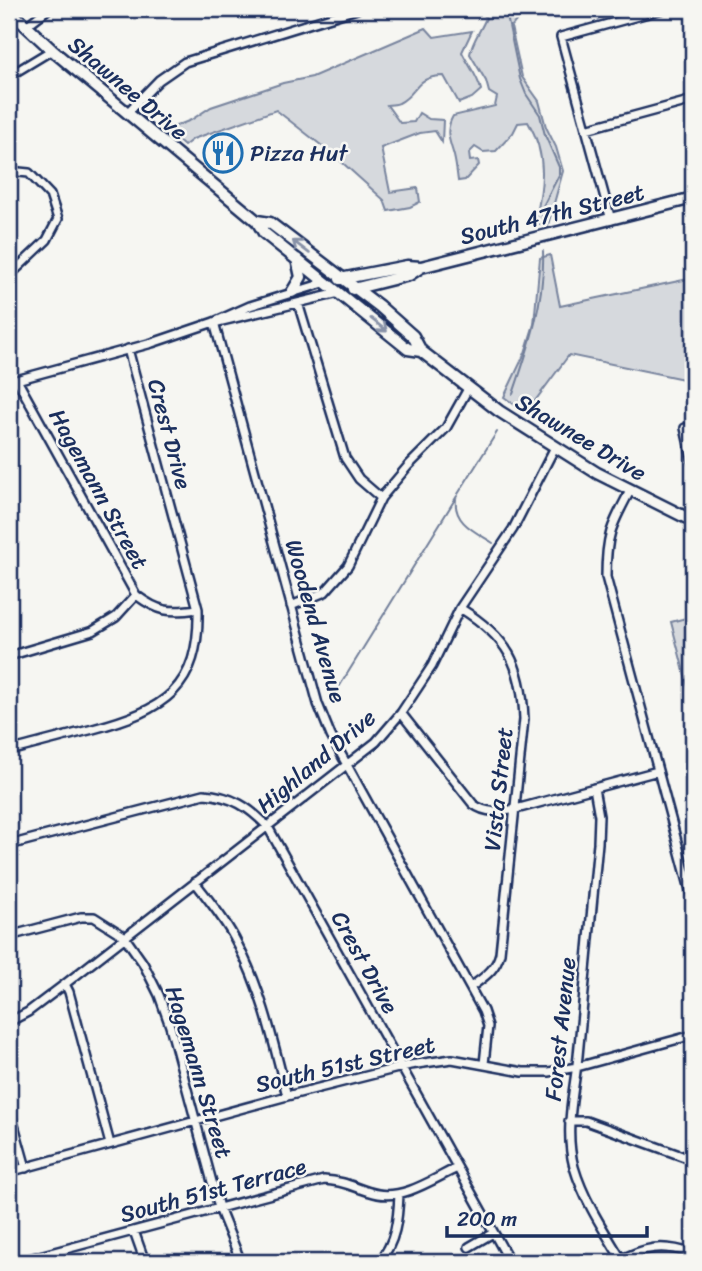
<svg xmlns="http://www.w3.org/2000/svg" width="702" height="1271" font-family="Sriracha,sans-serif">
<rect width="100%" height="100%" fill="#f6f6f2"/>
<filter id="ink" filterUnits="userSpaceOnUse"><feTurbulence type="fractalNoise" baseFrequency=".0143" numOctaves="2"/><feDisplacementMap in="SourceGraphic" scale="14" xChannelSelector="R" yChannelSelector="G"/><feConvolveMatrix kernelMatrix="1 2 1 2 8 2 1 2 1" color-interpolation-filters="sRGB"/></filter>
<g filter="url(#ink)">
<path fill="#d6d9dd" stroke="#78849e" stroke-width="2" d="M 480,9 L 526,9 L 511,27 L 522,77 L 539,101 L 546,127 L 556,147 L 563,171 L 548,225 L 535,223 C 543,188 548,155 528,122 L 518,123 L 513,133 L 496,151 L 483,152 L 475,147 L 469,153 L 470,161 L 478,160 L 479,165 L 465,180 L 458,181 C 457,173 456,164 454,156 C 450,141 444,132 453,116 L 495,106 L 497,97 L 489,92 L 486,81 L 470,54 C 472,42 481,30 486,18 Z
M 426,28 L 434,37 L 472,31 L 462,52 C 468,65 478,76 481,90 L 472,98 L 459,103 L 444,76 C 414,76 419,93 399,103 C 396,105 391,104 387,105 L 400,123 L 414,122 L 419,113 L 429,119 L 443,120 L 442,142 L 435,131 L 420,133 L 381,148 L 390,192 L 418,188 L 420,202 L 410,207 L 388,211 L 384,200 L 335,156 L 276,110 L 193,139 L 184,146 L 166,130 L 191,120 L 211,107 L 283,83 L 312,77 Z
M 550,255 L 560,306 L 693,278 L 693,381 L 569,355 L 526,413 L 504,397 L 525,353 L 534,324 L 540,258 Z
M 693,616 L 693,706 L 671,622 Z"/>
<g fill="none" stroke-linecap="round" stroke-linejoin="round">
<path stroke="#717e99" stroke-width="2" d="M 511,9 L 508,21 L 520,79 L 526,94 L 540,115 L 545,135 L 559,167 L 559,175 L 542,208 L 543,223
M 513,394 C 529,347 545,301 543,251
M 458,494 L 497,432
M 456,499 C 453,523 476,532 493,543
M 331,700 L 457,496"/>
<g stroke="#1b2f5e" stroke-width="12">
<path id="minor" d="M 26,26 L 48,9
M 9,76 L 52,50
M 127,113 L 159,80 L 185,62 L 357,9
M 586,129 L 693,100
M 9,171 L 29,173 L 50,195 L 58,219 L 47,240 L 9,276
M 611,220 L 561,37 L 663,9
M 298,303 L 345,458 L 359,479 L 381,498
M 214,322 L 318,704 L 331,736 L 483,1011 L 488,1026 L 484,1064
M 218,322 L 339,293
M 17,380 L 136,595 C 159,612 169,613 198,609
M 9,382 L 152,343 L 214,322 L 250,306 L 327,282
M 685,428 L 693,463
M 630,491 C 611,526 606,536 606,577 L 693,901
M 291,606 L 325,592 L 348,566 L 381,498 L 408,466 L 446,428 L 469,387
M 460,608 C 507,637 522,664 524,719 L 500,953 C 496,970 484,977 471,987
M 9,656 L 93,631 L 116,617 L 136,595
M 401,713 L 473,804 C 486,814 501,812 516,809 L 658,771
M 9,751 C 37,744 65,736 93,729 C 164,710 200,689 198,609 L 128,349
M 594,788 L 599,816 L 598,843 C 591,914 585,985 578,1056 C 574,1093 564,1130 574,1167 C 584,1201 605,1232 623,1262
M 9,845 L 204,794 C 232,796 249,807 268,827 L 510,1262
M 195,882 C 210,902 227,922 238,945 C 263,993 274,1045 287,1096
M 9,936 L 81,917 L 94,917 L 124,936 L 143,963 L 159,995 L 170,1026 L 219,1208 L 241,1262
M 65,984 L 69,992 L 110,1144
M 9,1022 L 28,1012 L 65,984 L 376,742 L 401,713 L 432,666 L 460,608 L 513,529 L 555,447
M 9,1107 L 26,1168
M 569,1121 L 586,1121 L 693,1160
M 9,1172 L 287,1096 L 410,1065 L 452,1059 L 523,1072 L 549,1072 L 577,1067 L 693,1035
M 134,1231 L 145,1262
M 469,1247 L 493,1233
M 17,1262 L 324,1180 C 348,1181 357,1190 378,1194 C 405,1199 433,1179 457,1168
M 379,1262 C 396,1242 398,1219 399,1194
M 616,1262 C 645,1247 662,1243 693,1254"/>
</g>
<g stroke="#1b2f5e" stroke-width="15">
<path id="major" d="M 9,10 L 52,50 L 257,221 L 264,233 L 408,349 L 421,351
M 257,221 L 270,223 L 379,306 L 413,336 L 421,351 L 499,411 L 597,473 L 693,521
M 340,279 L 407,266 L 421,267 L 693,198
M 353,289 L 409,275 L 421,267
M 292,292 L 301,277 L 297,259"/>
</g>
<use href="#minor" stroke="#f6f6f2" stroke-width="7"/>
<use href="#major" stroke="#f6f6f2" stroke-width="10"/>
</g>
<defs><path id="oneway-shaft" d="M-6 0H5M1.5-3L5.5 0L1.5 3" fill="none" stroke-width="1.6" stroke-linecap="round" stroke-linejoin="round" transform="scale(1.75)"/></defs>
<g stroke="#8892a8">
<use href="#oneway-shaft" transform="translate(301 247) rotate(-143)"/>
<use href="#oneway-shaft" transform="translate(379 325) rotate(39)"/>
</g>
</g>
<defs>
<g id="restaurant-ring" transform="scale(2.0125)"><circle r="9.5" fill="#f6f6f2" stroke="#1f6fb2" stroke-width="1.5"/><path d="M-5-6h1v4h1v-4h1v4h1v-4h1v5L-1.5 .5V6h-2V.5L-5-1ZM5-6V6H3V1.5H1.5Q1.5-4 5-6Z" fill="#1f6fb2"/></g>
</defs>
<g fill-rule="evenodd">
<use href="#restaurant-ring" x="223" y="153"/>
</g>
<g text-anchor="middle" stroke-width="5" stroke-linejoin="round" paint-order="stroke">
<g font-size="23" fill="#1b2f5e" stroke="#f6f6f2">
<text transform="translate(128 88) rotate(40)" y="8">Shawnee Drive</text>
<text transform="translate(552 214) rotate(-14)" y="8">South 47th Street</text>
<text transform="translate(170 434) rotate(75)" y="8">Crest Drive</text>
<text transform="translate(581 437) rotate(31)" y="8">Shawnee Drive</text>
<text transform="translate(99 489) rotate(61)" y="8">Hagemann Street</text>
<text transform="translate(316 621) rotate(74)" y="8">Woodend Avenue</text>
<text transform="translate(316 761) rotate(-40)" y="8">Highland Drive</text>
<text transform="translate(498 789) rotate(-84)" y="8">Vista Street</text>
<text transform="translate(365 962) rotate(61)" y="8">Crest Drive</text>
<text transform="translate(560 1029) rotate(-84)" y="8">Forest Avenue</text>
<text transform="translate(345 1064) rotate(-13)" y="8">South 51st Street</text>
<text transform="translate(199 1072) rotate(73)" y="8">Hagemann Street</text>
<text transform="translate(213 1190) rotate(-15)" y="8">South 51st Terrace</text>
</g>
<g font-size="23" fill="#1b2f5e" stroke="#f6f6f2" text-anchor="start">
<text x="250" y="161">Pizza Hut</text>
</g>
</g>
<rect width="702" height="1271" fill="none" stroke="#f6f6f2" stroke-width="35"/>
<rect x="18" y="18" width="667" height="1236" fill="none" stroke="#1b2f5e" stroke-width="2.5" filter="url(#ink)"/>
<path d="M447 1226v10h200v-10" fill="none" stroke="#1b2f5e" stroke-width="3.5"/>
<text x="457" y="1226" font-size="21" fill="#1b2f5e" stroke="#f6f6f2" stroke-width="5" paint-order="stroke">200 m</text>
</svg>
